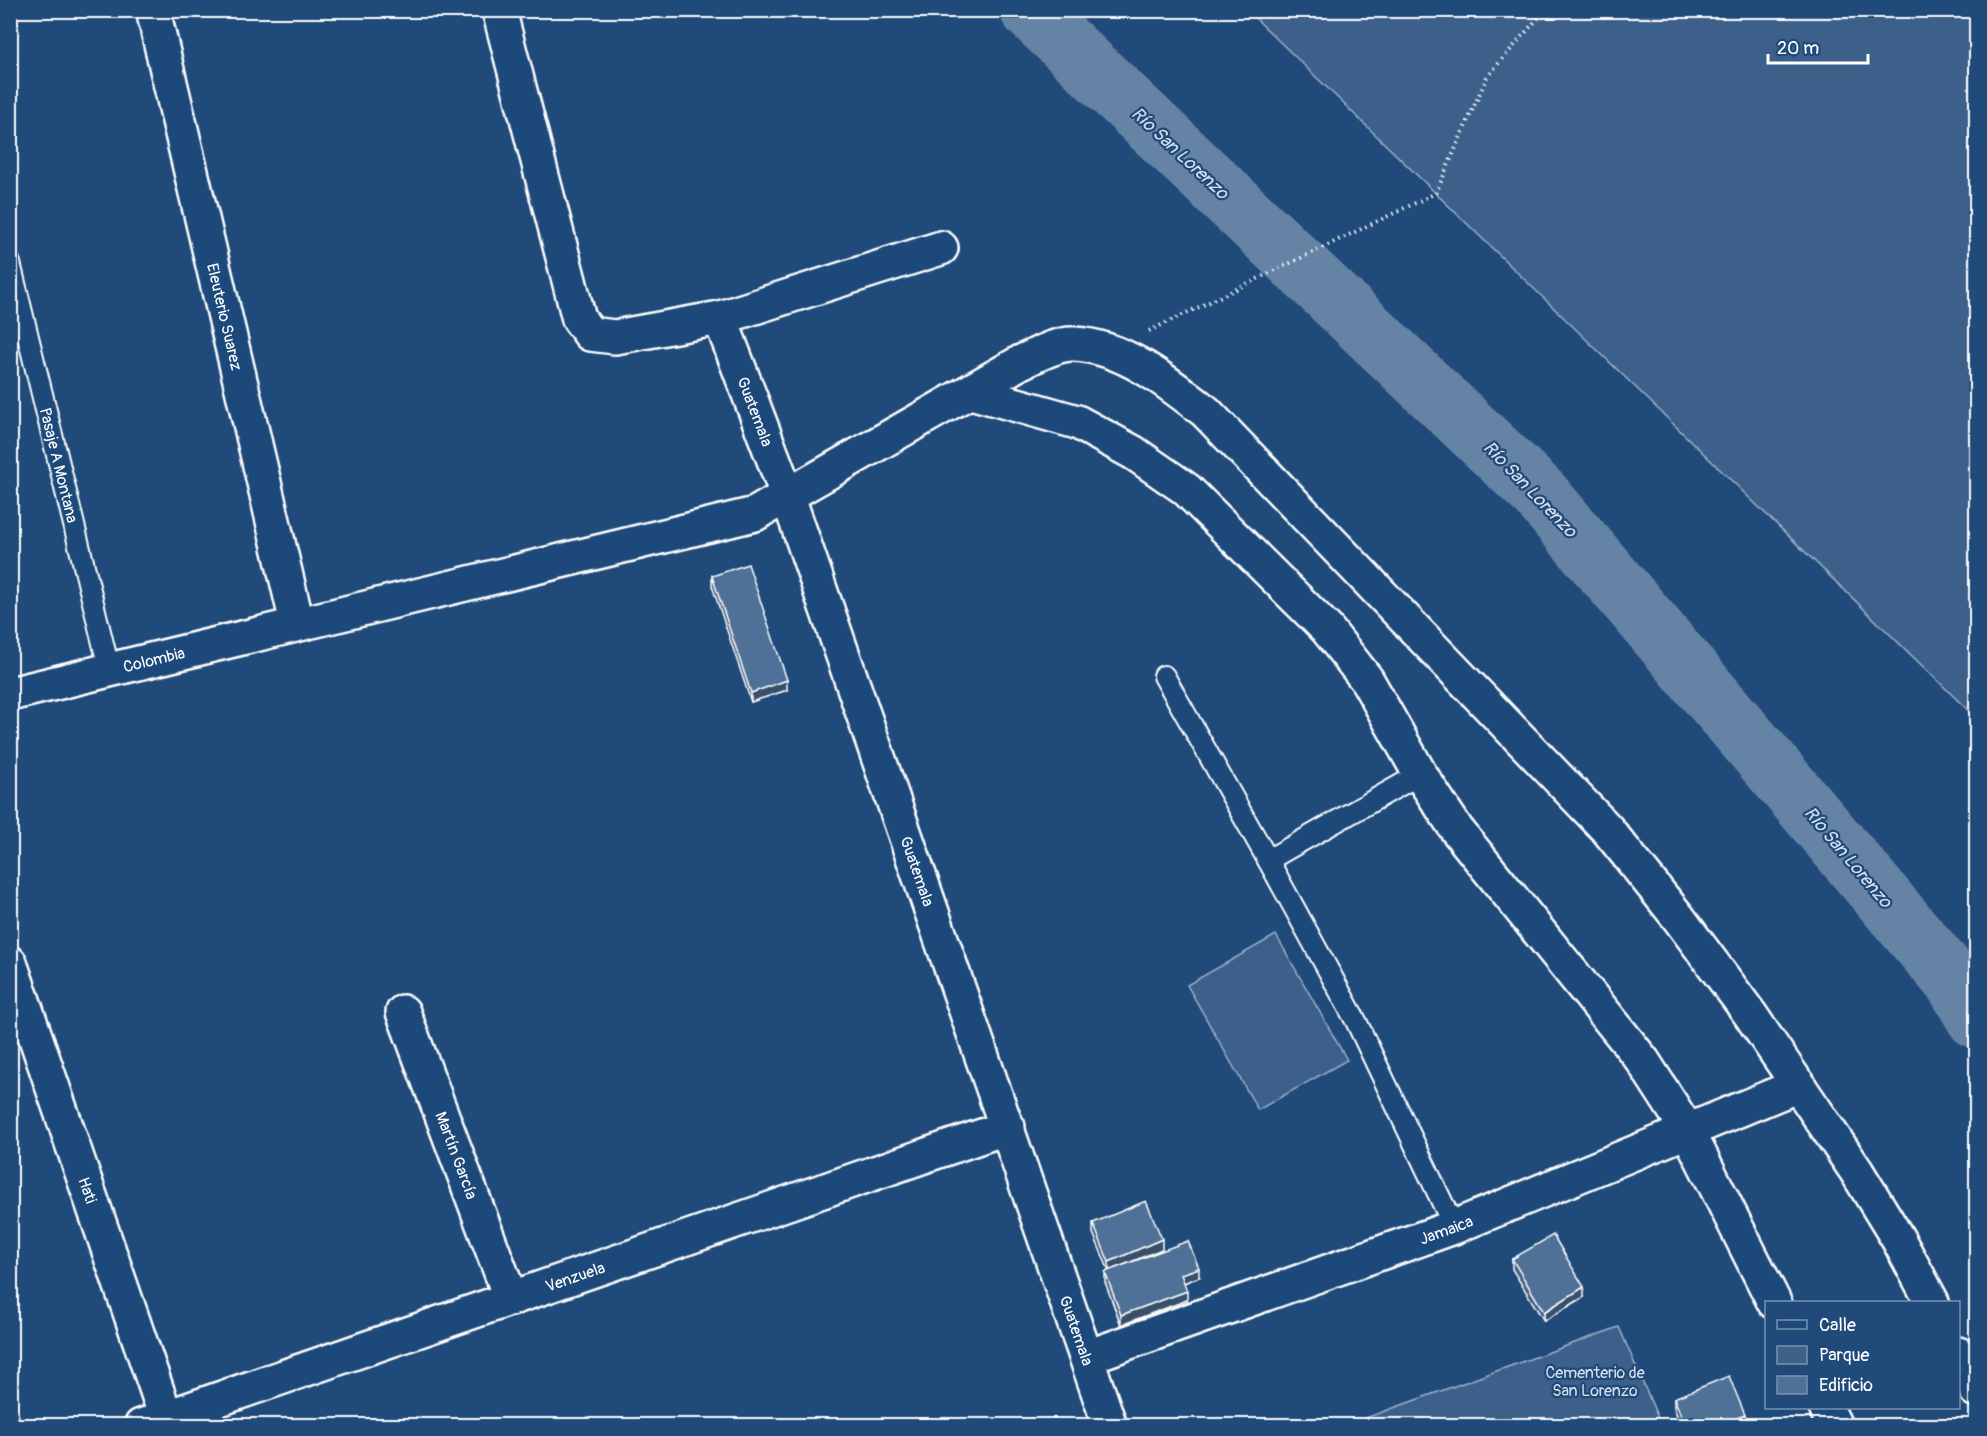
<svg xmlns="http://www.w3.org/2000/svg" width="1987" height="1436" font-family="Pangolin,sans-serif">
<rect width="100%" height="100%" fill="#1f4a7a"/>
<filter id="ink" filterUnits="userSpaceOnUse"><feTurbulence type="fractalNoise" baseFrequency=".0167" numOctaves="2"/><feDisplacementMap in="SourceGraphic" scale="12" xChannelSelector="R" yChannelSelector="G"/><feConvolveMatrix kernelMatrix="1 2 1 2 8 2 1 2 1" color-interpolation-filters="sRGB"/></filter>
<g filter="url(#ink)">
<path fill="#3c618b" stroke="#9eb0c5" stroke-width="1.5" d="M 1248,11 L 1976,11 L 1976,718 Z
M 1276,935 L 1347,1060 L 1258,1110 L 1187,985 Z
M 1619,1327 L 1661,1425 L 1346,1425 Z"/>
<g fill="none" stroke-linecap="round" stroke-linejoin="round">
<path stroke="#6583a4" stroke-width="60" d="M 1030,10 L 1540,494 L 1956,984 L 1976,1018"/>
<g stroke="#fff" stroke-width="24">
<g id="service">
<path id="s1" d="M 10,263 L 109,668"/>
<path d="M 1164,676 L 1268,860 L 1420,774"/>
<path d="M 1268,860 L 1356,1021 L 1454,1227"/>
</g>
</g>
<g stroke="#fff" stroke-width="38">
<g id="minor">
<path id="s2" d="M 153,10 L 297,623"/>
<path d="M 499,10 L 579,319 L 590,334 L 615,337 L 720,318 L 941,248"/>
<path id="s3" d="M 720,318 L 788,497"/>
<path d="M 971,392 L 1077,422 L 1134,453 L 1186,489 L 1327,629 L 1367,680 L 1420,774 L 1457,830 L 1643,1061 L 1688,1131 L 1774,1302"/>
<path id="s4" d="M 10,963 L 166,1417"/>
<path id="s5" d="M 403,1012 L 511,1299"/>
<path id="s6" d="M 1087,1357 L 1454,1227 L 1799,1085"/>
<path d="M 1826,1408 L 1835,1426"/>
<path id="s7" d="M 141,1426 L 1008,1127"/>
</g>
</g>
<g stroke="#fff" stroke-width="38">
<g id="tertiary">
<path id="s8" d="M 788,497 L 1110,1426"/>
<path id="s9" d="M 10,694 L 755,514 L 1021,362 C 1037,355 1057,343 1074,344 C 1123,346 1169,383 1206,412 L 1607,829 L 1678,917 L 1750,1014 L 1857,1172 L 1898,1239 L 1932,1302"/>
<path d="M 1958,1354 L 1976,1390"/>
</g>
</g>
<path stroke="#fff" stroke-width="4" stroke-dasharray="1.5 4.5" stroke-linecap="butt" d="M 1149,331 L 1436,193 L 1487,77 L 1545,10"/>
<use href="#service" stroke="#1f4a7a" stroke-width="20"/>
<use href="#minor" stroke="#1f4a7a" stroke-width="33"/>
<use href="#tertiary" stroke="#1f4a7a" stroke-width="33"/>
</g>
<path fill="#456182" stroke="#fff" stroke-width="1.5" d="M 712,576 L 787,690 L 751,702 L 712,586 Z
M 1093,1223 L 1162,1249 L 1123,1265 L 1199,1277 L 1184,1283 L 1187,1300 L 1121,1325 L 1105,1282 L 1105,1272 L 1109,1271 L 1093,1233 Z
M 1512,1259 L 1584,1297 L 1544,1321 L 1512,1269 Z
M 1674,1398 L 1745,1424 L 1742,1425 L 1681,1425 L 1674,1408 Z"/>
<path fill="#384f6a" stroke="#fff" stroke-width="1.5" d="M 787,680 L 787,690 L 751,702 L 751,693 Z
M 1162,1239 L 1162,1249 L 1109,1271 L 1109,1262 Z
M 1199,1268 L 1199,1277 L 1181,1284 L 1181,1274 Z
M 1584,1287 L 1584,1297 L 1544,1321 L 1544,1312 Z
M 1187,1291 L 1187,1300 L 1121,1325 L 1121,1315 Z
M 1745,1415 L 1745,1424 L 1742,1425 L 1718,1425 Z"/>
<path fill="#507197" stroke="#fff" stroke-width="1.5" d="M 748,564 L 787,680 L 751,693 L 712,576 Z
M 1146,1201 L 1162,1239 L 1109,1262 L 1093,1223 Z
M 1553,1235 L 1584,1287 L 1544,1312 L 1512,1259 Z
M 1188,1241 L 1199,1268 L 1181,1274 L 1187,1291 L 1121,1315 L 1105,1272 Z
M 1729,1376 L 1745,1415 L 1718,1425 L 1685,1425 L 1674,1398 Z"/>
</g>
<g text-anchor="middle" stroke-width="4.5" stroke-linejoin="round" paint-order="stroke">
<g font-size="16" fill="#fff" stroke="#1f4a7a">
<text dy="6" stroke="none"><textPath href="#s2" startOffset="315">Eleuterio Suarez</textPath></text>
<text dy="6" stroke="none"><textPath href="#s3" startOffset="100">Guatemala</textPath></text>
<text dy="6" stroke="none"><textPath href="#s1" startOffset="208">Pasaje A Montana</textPath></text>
<text dy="6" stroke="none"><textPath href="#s9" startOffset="148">Colombia</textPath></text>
<text dy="6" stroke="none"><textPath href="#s8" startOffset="396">Guatemala</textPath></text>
<text dy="6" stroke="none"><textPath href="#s5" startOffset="153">Martín García</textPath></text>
<text dy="6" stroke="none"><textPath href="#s4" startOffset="240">Hati</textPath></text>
<text dy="6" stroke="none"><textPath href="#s6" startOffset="381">Jamaica</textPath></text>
<text dy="6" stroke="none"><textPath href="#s7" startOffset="459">Venzuela</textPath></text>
<text dy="6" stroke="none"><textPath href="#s8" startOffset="882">Guatemala</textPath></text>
</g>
<g font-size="16" fill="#d8dfe8" stroke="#1f4a7a">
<text x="1595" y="1378">Cementerio de<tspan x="1595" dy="18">San Lorenzo</tspan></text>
</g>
<g font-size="18" font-style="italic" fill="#d8e0e8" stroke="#1f4a7a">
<text transform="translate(1180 153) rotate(43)" y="6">Río San Lorenzo</text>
<text transform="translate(1530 489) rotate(46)" y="6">Río San Lorenzo</text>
<text transform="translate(1848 857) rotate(50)" y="6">Río San Lorenzo</text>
</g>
</g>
<rect width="1987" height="1436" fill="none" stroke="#1f4a7a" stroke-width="36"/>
<rect x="18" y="18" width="1951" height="1400" fill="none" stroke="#fff" stroke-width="2" filter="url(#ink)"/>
<rect x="1765" y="1301" width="195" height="108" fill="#1f4a7a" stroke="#7992af" stroke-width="1.5"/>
<rect x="1777" y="1320" width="30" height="9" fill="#1f4a7a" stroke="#7992af" stroke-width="1.5"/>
<text x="1819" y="1331" font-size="18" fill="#ffffff">Calle</text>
<rect x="1777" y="1346" width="30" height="18" fill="#3c618b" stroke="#7992af" stroke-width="1.5"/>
<text x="1819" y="1361" font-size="18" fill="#ffffff">Parque</text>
<rect x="1777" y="1376" width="30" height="18" fill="#507197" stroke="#7992af" stroke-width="1.5"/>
<text x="1819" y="1391" font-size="18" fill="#ffffff">Edificio</text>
<path d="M1768 54v9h100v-9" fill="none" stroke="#ffffff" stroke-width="3"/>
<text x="1777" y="54" font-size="18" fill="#ffffff" stroke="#1f4a7a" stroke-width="4.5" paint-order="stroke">20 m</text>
</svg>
